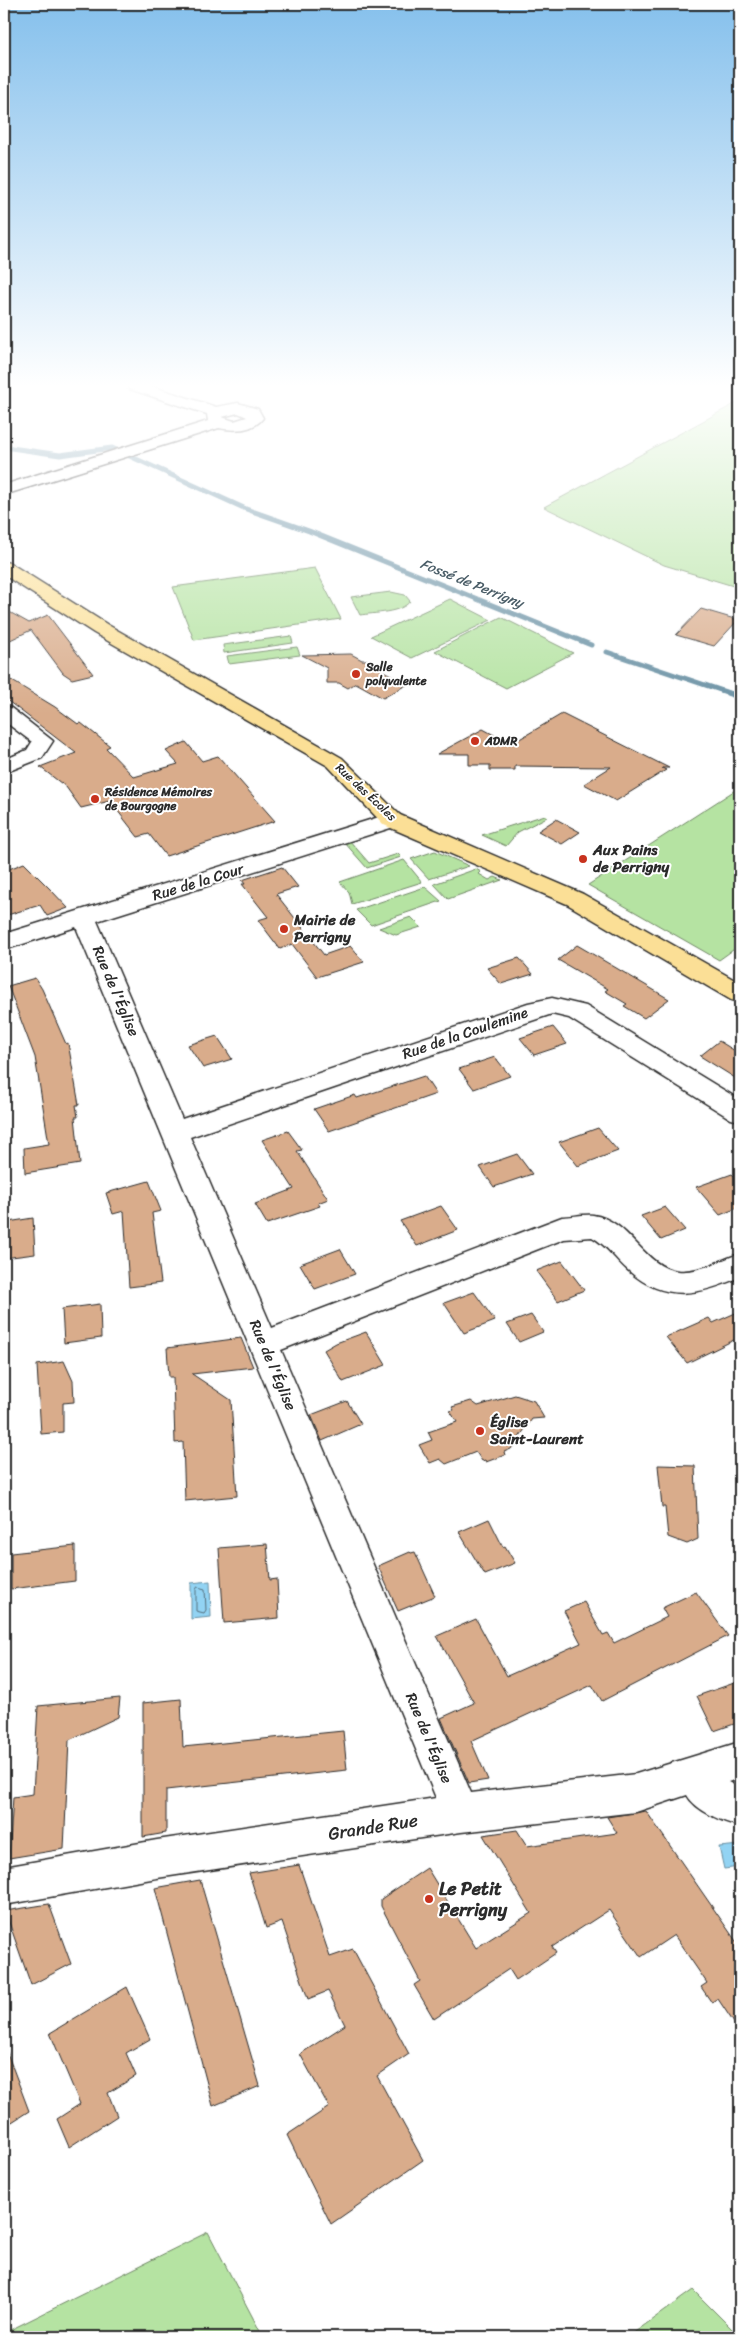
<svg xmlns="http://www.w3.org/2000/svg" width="744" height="2341" font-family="Sriracha,sans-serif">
<rect width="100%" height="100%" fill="#fff"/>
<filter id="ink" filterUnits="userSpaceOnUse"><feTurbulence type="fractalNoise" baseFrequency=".02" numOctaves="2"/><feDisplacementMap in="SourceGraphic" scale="10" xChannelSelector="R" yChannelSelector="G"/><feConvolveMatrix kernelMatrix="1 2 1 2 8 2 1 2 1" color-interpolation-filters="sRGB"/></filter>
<g filter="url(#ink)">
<path fill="#b5e3a2" stroke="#708766" d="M 740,401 L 740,588 L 664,565 L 544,507 Z
M 315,568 L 341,619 L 194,640 L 173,587 Z
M 391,592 L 405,595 L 410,601 C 402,613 373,613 360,615 L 351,597 Z
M 450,599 L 491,620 L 412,658 L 371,636 Z
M 501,617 L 573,653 L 506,688 L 435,651 Z
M 291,636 L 293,643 L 224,653 L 223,645 Z
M 297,647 L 300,655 L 229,664 L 227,656 Z
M 740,787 L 740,945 L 719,960 L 588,885 Z
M 545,815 L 547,817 L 518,832 L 506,846 L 482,835 Z
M 349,840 L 369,863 L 398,854 L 401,857 L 367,868 L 344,842 Z
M 435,851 L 469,866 L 429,879 L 411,859 Z
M 404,860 L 422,882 L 352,904 L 349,892 L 340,882 Z
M 476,869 L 481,872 L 479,874 L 489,880 L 495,877 L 502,880 L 448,899 L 434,884 Z
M 425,887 L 441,901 L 371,925 L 356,910 Z
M 411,917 L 421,927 L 396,935 L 379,928 Z
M 208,2232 L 263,2337 L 4,2337 L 4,2333 Z
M 693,2290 L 740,2337 L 628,2337 Z"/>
<path fill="#92d3f3" stroke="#6990a3" d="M 210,1581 L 211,1617 L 191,1619 L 191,1583 Z
M 740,1845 L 740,1867 L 724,1869 L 719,1847 Z"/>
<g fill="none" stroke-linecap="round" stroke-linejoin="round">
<path stroke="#546e7b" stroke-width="1" d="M 198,1587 L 205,1589 L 206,1610 L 204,1613 L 196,1611 L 196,1590 Z"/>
<path stroke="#6990a3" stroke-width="5" d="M 4,447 L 60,455 L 112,448 L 246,509 L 309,531 L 591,645
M 607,652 L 732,694"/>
<path stroke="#6990a3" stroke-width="6" d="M 728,693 L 740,697"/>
</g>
<path fill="#d9ac8b" stroke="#2b2b2b" d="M 4,609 L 29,623 L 48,615 L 93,674 L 72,679 L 63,673 L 31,630 L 4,643 Z
M 701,609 L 738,620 L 714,646 L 676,635 Z
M 351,654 L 362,660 L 370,660 L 370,664 L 408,684 L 383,698 L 356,683 L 348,688 L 339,683 L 327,683 L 327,668 L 302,655 Z
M 4,676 L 55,707 L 78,724 L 81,723 L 110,746 L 106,748 L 134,777 L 178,764 L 166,751 L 186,742 L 202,761 L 218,756 L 275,821 L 166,856 L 149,834 L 138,837 L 110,801 L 81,808 L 66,787 L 40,767 L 76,753 L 4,698 Z
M 562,714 L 669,768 L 662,768 L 666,770 L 616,801 L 584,784 L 611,767 L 515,766 L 515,770 L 490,770 L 490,765 L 469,765 L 469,754 L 437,754 L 483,729 L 511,744 Z
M 556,819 L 580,832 L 562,844 L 538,831 Z
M 24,863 L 51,890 L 68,908 L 47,916 L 40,905 L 4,916 L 4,871 Z
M 282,867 L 298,887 L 276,894 L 324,955 L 350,946 L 364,962 L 317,977 L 292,944 L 280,949 L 258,920 L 268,917 L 242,884 L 245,884 L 242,880 Z
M 577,945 L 589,952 L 669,999 L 644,1018 L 624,1006 L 627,1004 L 605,991 L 608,989 L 558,960 Z
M 519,958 L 533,974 L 501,984 L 487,968 Z
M 35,978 L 42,989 L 66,1044 L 68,1043 L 79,1105 L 76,1105 L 78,1117 L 75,1117 L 80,1164 L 25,1173 L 24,1148 L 49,1144 L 35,1057 L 8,986 Z
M 553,1027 L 567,1044 L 534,1055 L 520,1038 Z
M 217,1036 L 232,1059 L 203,1068 L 188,1045 Z
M 719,1041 L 740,1054 L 740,1081 L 700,1056 Z
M 495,1057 L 510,1076 L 474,1089 L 459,1069 Z
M 424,1076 L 436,1094 L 329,1131 L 314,1109 L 355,1095 L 357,1098 Z
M 598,1128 L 618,1151 L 578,1166 L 559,1142 Z
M 288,1131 L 302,1150 L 297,1151 L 328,1199 L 318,1203 L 320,1206 L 267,1224 L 255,1204 L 294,1189 L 262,1140 Z
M 517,1154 L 532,1174 L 494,1187 L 480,1167 Z
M 732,1174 L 740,1182 L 740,1207 L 720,1215 L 696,1187 Z
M 149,1181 L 161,1211 L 152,1213 L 161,1283 L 129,1287 L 124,1211 L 113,1214 L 106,1193 Z
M 441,1206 L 458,1230 L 417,1246 L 400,1221 Z
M 665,1207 L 685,1230 L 661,1240 L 641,1216 Z
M 33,1218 L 35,1254 L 4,1258 L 4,1231 L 8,1231 L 8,1222 Z
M 340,1249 L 355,1274 L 315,1289 L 300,1264 Z
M 562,1261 L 584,1290 L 558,1301 L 536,1271 Z
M 474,1292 L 495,1321 L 464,1333 L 444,1303 Z
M 100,1304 L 101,1338 L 64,1343 L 62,1309 Z
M 740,1311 L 740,1337 L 687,1363 L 666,1337 L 709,1318 L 713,1323 Z
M 531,1315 L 543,1332 L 519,1342 L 507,1324 Z
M 366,1332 L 386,1365 L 343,1382 L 324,1350 L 336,1343 Z
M 241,1338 L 253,1367 L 192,1374 L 231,1400 L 237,1496 L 185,1501 L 183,1442 L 175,1443 L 173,1377 L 169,1377 L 167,1348 Z
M 64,1361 L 73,1381 L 74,1402 L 63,1403 L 63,1432 L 41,1434 L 37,1365 Z
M 515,1395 L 534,1401 L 544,1418 L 532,1419 L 511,1449 L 504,1452 L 505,1455 L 486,1462 L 485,1460 L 482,1461 L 476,1452 L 446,1464 L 440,1459 L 430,1463 L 419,1445 L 432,1440 L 428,1432 L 457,1422 L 450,1411 L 454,1410 L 452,1407 L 471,1401 L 478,1406 Z
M 347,1401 L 361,1424 L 322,1441 L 311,1415 Z
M 658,1465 L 695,1466 L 698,1539 L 687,1544 L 668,1537 L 665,1507 L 662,1507 Z
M 489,1519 L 503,1547 L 505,1546 L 515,1563 L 485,1575 L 459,1532 Z
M 267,1544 L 270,1580 L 277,1579 L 279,1618 L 224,1623 L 219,1548 Z
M 75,1546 L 75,1581 L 11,1589 L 11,1553 Z
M 410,1552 L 411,1553 L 415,1552 L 435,1596 L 398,1611 L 378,1566 Z
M 696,1592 L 728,1636 L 602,1701 L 592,1685 L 471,1741 L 488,1780 L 469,1783 L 441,1718 L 474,1703 L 437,1636 L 476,1619 L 507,1676 L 581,1643 L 564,1611 L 584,1602 L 603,1635 L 608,1633 L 614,1643 L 667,1617 L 662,1608 Z
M 740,1681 L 740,1722 L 714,1731 L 697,1696 Z
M 120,1698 L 118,1717 L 69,1740 L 64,1849 L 9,1858 L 13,1797 L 33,1794 L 38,1706 Z
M 181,1699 L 183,1747 L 343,1731 L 347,1770 L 166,1790 L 166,1833 L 143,1837 L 143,1703 Z
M 646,1811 L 740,1947 L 740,2032 L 718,1999 L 712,2003 L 701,1987 L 707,1983 L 674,1935 L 641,1957 L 609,1910 L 552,1947 L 556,1953 L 516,1980 L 509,1969 L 434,2019 L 414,1985 L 420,1981 L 381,1906 L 381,1899 L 427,1868 L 476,1948 L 531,1913 L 483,1835 L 517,1830 L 527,1846 L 617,1833 L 607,1817 Z
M 299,1865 L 330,1957 L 353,1949 L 409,2054 L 377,2076 L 423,2160 L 331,2224 L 287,2135 L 329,2107 L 300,2054 L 345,2025 L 328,1991 L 308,1999 L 282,1922 L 266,1928 L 249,1873 Z
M 200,1880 L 260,2086 L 213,2106 L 155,1888 Z
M 49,1904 L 71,1964 L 31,1985 L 5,1911 Z
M 127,1987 L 150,2039 L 126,2053 L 136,2076 L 108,2093 L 117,2116 L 69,2147 L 57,2119 L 80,2104 L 50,2033 Z
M 4,2050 L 6,2050 L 29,2111 L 4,2127 Z"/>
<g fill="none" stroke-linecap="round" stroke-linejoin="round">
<g stroke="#2b2b2b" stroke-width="3">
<path id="minor" d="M 127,386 L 151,386 L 216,407 L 238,403 L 258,409 L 263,418 C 253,431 234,431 219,428 L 4,495 L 4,485 L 208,421 L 207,414 L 129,389 ZM 238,413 L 247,417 L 234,421 L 222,417 Z
M 4,706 L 11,708 L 53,741 L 42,758 L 4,773 L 4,760 L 27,750 L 32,742 L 4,721 Z
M 392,813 L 400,815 L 403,820 L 400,825 L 97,921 L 182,1119 L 528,1003 L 552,998 L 586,1006 L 740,1100 L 740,1121 L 731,1119 L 569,1018 L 552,1014 L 190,1137 L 272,1328 L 562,1217 C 572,1217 583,1214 593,1215 C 630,1220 644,1268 678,1271 C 700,1273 719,1260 740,1254 L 740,1277 C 700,1295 665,1303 629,1271 C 616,1260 607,1245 592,1237 L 564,1239 L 281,1350 L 471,1793 L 636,1774 L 740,1742 L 740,1778 L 728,1782 L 740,1788 L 740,1826 C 723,1822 696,1811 687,1795 L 636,1812 L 461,1832 L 157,1878 L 4,1905 L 4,1867 L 157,1840 L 436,1798 L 76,927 L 4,950 L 4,934 Z"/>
</g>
<g stroke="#2b2b2b" stroke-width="3">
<path id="major" d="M 4,562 L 10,563 L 108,625 L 342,758 L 400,815 L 583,894 L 740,983 L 740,1002 L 731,1000 L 567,904 L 384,825 L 328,766 L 94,633 L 4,575 Z"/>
</g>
<use href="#minor" fill="#fff" fill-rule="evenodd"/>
<use href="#major" fill="#fbdf96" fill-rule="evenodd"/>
</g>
</g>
<linearGradient id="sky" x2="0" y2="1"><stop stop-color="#85c0ec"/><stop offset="0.54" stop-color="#fff"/><stop offset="1" stop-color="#fff" stop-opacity="0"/></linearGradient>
<rect width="744" height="714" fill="url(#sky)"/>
<g fill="#c8321e" stroke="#fff" stroke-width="2">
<circle cx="356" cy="674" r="5"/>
<circle cx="475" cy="741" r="5"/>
<circle cx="95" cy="799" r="5"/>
<circle cx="583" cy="859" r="5"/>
<circle cx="284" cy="929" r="5"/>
<circle cx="480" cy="1431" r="5"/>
<circle cx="429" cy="1899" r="5"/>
</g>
<g text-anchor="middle" stroke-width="4" stroke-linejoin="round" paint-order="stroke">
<g font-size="12" font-weight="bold" fill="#2b2b2b" stroke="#fff" text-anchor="start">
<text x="366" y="671">Salle<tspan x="366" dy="14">polyvalente</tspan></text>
<text x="485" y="745">ADMR</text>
<text x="105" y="796">Résidence Mémoires<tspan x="105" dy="14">de Bourgogne</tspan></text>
</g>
<g font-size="12" fill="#2b2b2b" stroke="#fff">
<text transform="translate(366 792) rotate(43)" y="4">Rue des Écoles</text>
</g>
<g font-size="14" font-style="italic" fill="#4a5d67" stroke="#fff">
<text transform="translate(472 583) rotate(22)" y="5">Fossé de Perrigny</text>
</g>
<g font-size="15" font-weight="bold" fill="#2b2b2b" stroke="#fff" text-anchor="start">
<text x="593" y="855">Aux Pains<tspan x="593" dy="17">de Perrigny</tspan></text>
<text x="294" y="925">Mairie de<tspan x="294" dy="17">Perrigny</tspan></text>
<text x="490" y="1427">Église<tspan x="490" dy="17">Saint-Laurent</tspan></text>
</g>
<g font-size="15" fill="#2b2b2b" stroke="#fff">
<text transform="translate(198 882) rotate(-17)" y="5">Rue de la Cour</text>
<text transform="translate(116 991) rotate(67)" y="5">Rue de l'Église</text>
<text transform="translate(465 1033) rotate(-19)" y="5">Rue de la Coulemine</text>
<text transform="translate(273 1365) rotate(67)" y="5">Rue de l'Église</text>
<text transform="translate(429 1738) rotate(67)" y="5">Rue de l'Église</text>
</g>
<g font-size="18" fill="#2b2b2b" stroke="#fff">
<text transform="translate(373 1827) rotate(-9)" y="6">Grande Rue</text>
</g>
<g font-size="18" font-weight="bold" fill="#2b2b2b" stroke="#fff" text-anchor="start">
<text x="439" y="1895">Le Petit<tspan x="439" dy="21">Perrigny</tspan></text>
</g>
</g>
<rect width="744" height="2341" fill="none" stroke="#fff" stroke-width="20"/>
<rect x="10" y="10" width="724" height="2321" fill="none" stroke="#2b2b2b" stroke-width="2" filter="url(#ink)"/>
</svg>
